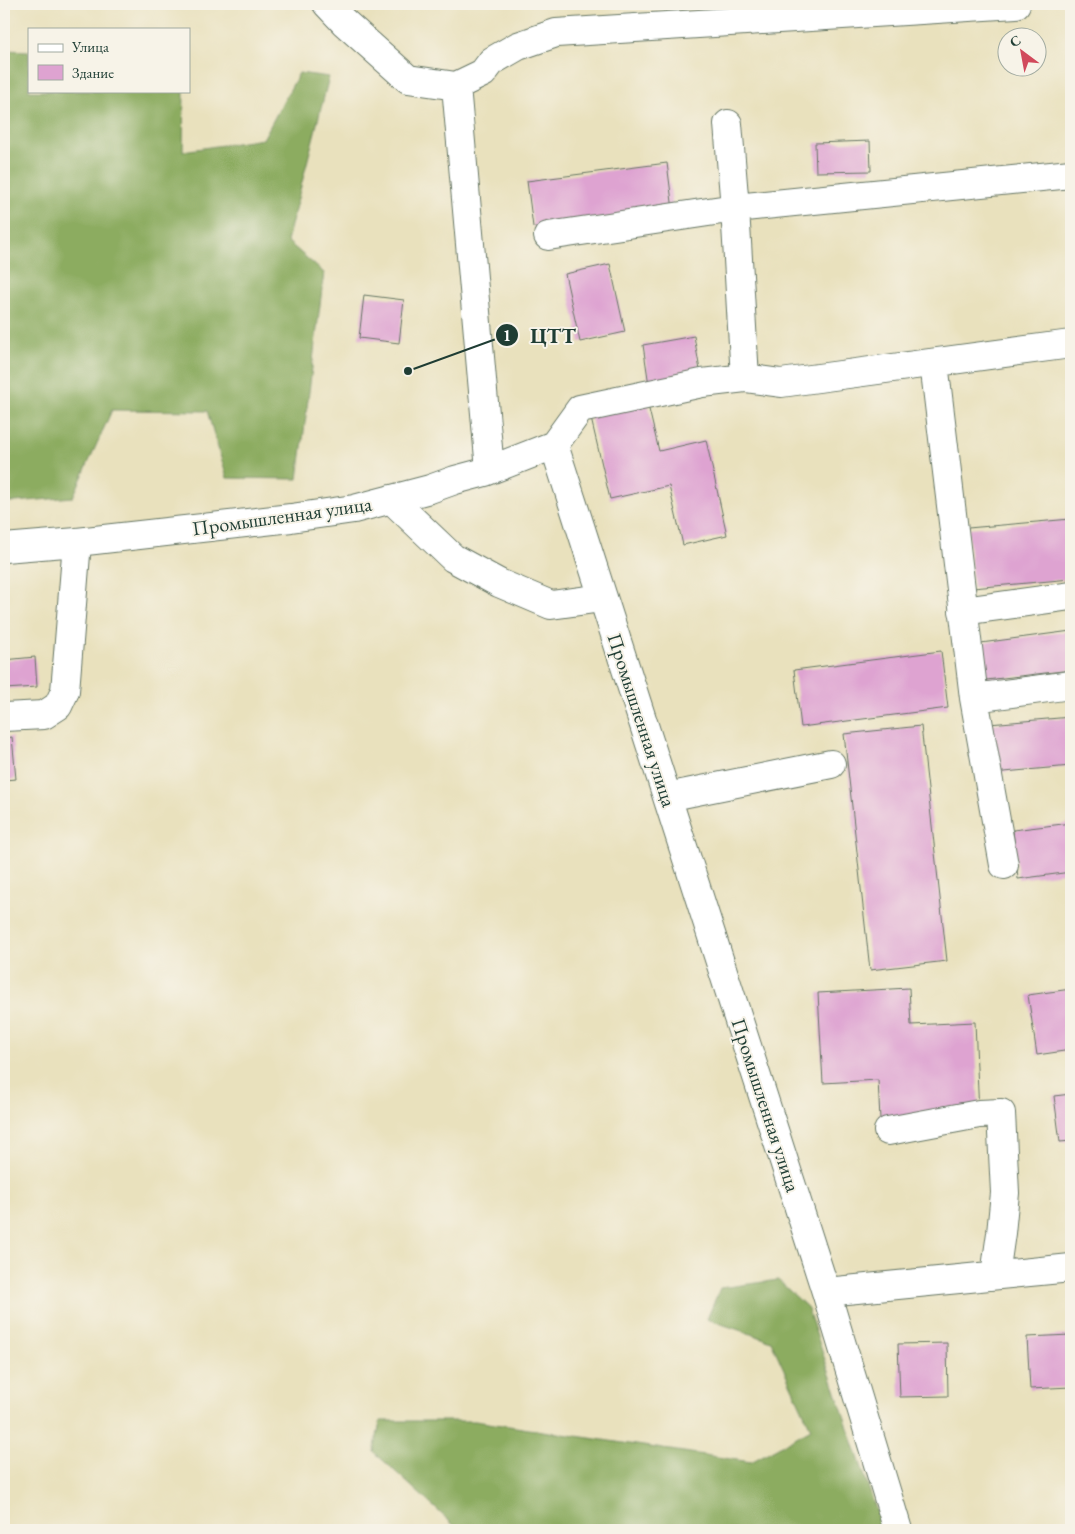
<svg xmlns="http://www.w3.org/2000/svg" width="1075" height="1534" font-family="'EB Garamond',serif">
<rect width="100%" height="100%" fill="#f7f3e8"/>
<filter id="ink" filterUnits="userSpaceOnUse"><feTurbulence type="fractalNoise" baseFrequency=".02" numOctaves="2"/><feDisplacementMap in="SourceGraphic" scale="10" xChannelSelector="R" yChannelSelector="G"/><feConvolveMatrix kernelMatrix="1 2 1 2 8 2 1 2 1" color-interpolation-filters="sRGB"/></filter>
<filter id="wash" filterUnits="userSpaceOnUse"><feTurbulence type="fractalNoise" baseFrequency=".0096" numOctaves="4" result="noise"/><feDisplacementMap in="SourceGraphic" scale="20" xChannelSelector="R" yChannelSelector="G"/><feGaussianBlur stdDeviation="1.12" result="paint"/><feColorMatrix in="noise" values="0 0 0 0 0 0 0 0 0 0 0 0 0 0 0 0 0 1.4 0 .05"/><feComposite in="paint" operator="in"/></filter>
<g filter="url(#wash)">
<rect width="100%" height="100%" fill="#e9e1bd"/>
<path fill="#8cac60" stroke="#56744a" d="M 4,50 L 29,51 L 29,91 L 184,91 L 183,151 L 263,139 L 299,73 L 329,77 L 287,241 L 324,273 L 298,479 L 227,478 L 207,411 L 112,410 L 73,497 L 4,503 Z
M 778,1280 L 807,1307 L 883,1530 L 459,1530 L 374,1452 L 380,1421 L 475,1421 L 751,1462 L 811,1429 L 771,1341 L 707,1319 L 720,1288 Z"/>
<g id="blocks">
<path fill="#dea3d1" d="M 870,141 L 871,171 L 816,172 L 815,143 Z
M 667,163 L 673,210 L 533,227 L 527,181 Z
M 610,264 L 625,332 L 580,342 L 565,274 Z
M 364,295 L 404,300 L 399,343 L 359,338 Z
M 694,336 L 701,376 L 649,385 L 643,345 Z
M 647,401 L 659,451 L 706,440 L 727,535 L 683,545 L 669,486 L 610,499 L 590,414 Z
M 1071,519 L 1071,579 L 973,588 L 968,528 Z
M 1071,631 L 1071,670 L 986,680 L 981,643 Z
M 941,651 L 948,708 L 801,727 L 794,670 Z
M 35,657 L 37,687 L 4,689 L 4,660 Z
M 1071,717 L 1071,766 L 993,773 L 989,724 Z
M 921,726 L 947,961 L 870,970 L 844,734 Z
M 12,737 L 16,779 L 4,780 L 4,738 Z
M 1071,823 L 1071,872 L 1018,879 L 1013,830 Z
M 909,988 L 911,1025 L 975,1022 L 979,1114 L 880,1119 L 878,1080 L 823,1083 L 818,993 Z
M 1071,989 L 1071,1050 L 1037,1055 L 1028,995 Z
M 1071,1094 L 1071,1141 L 1060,1142 L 1054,1096 Z
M 1071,1335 L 1071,1387 L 1030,1389 L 1027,1337 Z
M 947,1343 L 948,1396 L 900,1397 L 898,1344 Z"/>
</g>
</g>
<g filter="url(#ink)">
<use href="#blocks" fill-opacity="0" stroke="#667664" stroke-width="1"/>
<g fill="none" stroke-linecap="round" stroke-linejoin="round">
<g stroke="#667664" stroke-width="30">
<path id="minor" d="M 327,4 L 344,22 L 408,79 L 456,86
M 456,86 L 483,73 L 492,61 L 518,46 L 556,33 L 1016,4
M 456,86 L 490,470
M 728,124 L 735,208 L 745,378
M 548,236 L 735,208 L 1071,174
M 934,363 L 974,698 L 1004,865
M 554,445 L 826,1292 L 898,1530
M 554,445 L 580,409 L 702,383 L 745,378 L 781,383 L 1071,344
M 391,499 L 453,558 L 499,583 L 551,605 L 602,598
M 4,548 L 77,542 L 291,518 L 354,509 L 430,489 L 455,480 L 485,472 L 554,445
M 963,611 L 1071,596
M 974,698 L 1071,685
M 4,717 L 44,715 L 58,706 L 65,691 L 77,542
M 667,797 L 831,764
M 888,1131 L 979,1114 L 1001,1113 L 1005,1193 L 1001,1233 L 995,1275
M 826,1292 L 1071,1268"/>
</g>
<use href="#minor" stroke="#fff" stroke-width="28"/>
</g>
</g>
<g text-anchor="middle" stroke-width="4" stroke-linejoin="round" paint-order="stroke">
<g font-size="20" fill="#1f3d34" stroke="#f7f3e8">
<text transform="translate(282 516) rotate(-8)" y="7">Промышленная улица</text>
<text transform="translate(642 720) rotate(72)" y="7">Промышленная улица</text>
<text transform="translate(766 1105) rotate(72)" y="7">Промышленная улица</text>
</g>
</g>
<path fill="none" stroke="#1f3d34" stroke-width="2" d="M408 371L507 335"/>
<g fill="#1f3d34" stroke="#f7f3e8" stroke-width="2">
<circle cx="408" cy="371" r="5"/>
<circle cx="507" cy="335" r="12"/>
</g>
<g font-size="15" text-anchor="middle" font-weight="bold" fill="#fff">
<text x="507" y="341">1</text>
</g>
<g font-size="21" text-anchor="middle" font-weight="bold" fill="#1f3d34" stroke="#f7f3e8" stroke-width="4" stroke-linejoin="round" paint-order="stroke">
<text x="553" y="343">ЦТТ</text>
</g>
<rect width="1075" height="1534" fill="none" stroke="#f7f3e8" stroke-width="20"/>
<rect x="28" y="28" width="162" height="65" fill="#f7f3e8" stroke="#a1aaa0"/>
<rect x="38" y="44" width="25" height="8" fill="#ffffff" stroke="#a1aaa0"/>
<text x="72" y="52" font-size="15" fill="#1f3d34">Улица</text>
<rect x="38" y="65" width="25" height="15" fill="#dea3d1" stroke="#a1aaa0"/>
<text x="72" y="78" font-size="15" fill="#1f3d34">Здание</text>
<g transform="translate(1022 52) rotate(328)"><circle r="24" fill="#f7f3e8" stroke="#a1aaa0"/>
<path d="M0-4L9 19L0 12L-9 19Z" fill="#d1495b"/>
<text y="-8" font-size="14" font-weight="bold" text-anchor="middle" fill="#1f3d34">С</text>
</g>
</svg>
